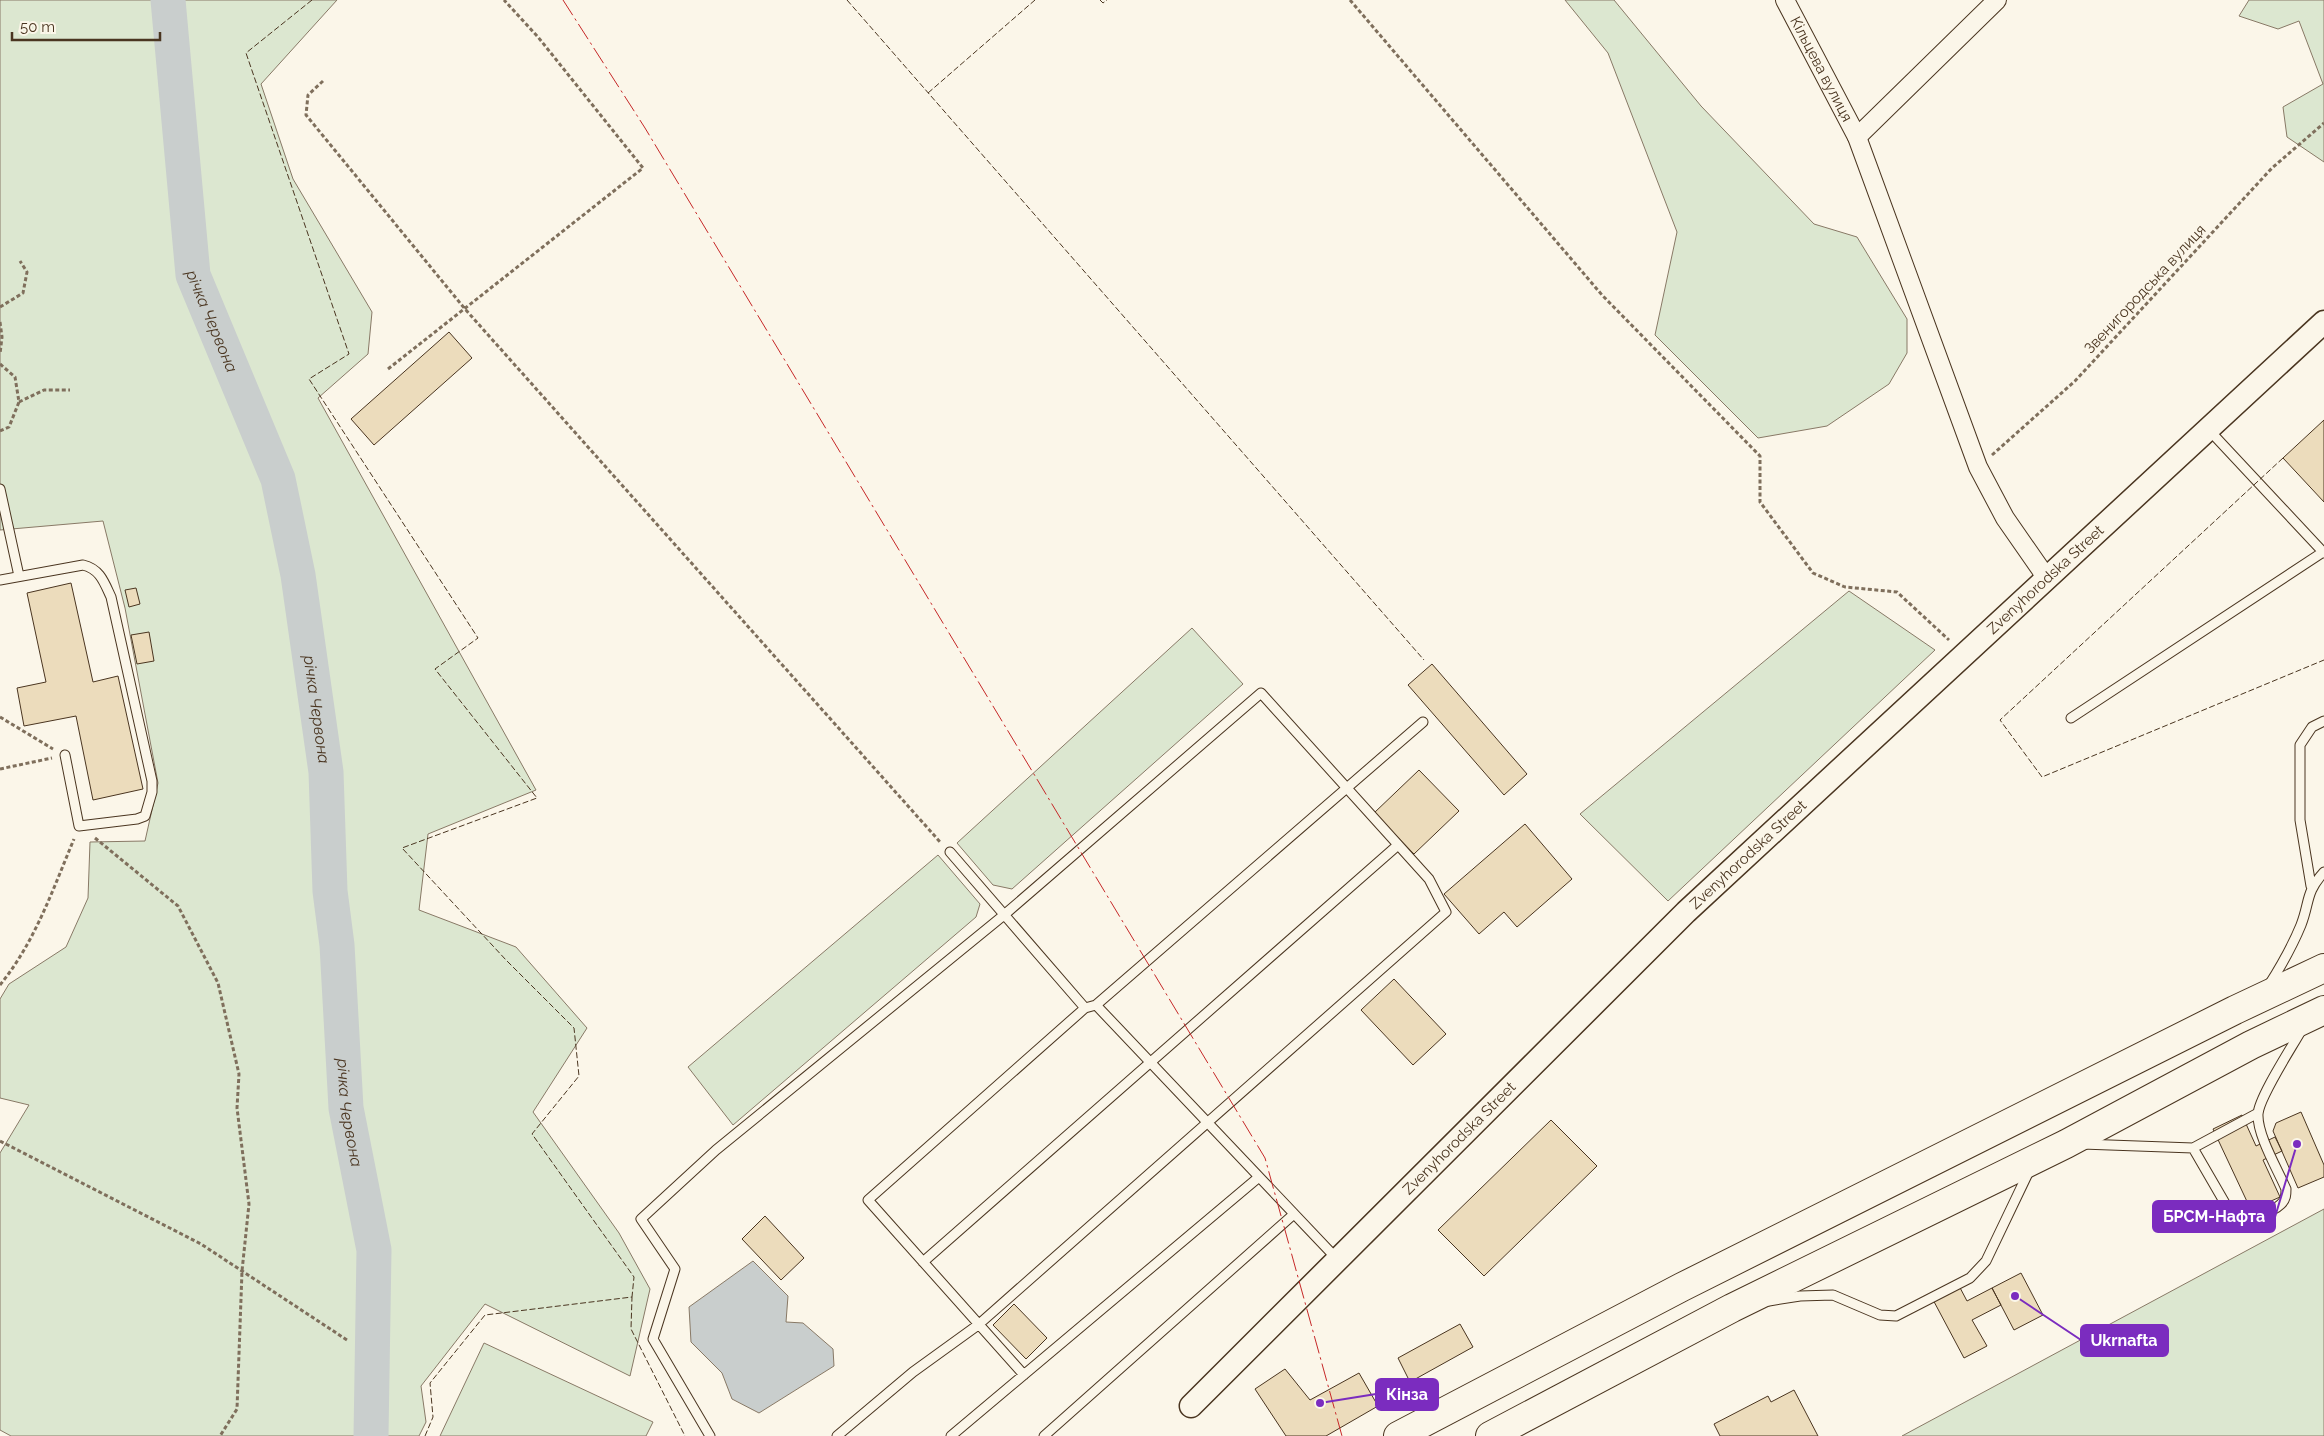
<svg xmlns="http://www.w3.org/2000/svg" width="2324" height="1436" font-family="Raleway,sans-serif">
<rect width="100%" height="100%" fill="#fbf6e9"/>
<path fill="#dce7d0" stroke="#887966" d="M 0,0 L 337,0 L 261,84 L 293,179 L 372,312 L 368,354 L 318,398 L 536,790 L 428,834 L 419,910 L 516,947 L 587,1028 L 533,1112 L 619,1233 L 650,1289 L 630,1376 L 485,1304 L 421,1386 L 426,1422 L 419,1436 L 11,1436 L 0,1430 L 0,1153 L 29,1105 L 0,1098 L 0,999 L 9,984 L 66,947 L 88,898 L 90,842 L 145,841 L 158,783 L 125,608 L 103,521 L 0,530 Z
M 1565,0 L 1614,0 L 1701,106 L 1814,224 L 1857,237 L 1907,319 L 1907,353 L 1889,384 L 1827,426 L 1758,438 L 1655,335 L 1677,232 L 1608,53 Z
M 2249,0 L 2324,0 L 2324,162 L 2287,137 L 2283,107 L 2323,84 L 2299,21 L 2278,29 L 2239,16 Z
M 1849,591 L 1935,650 L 1668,901 L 1580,814 Z
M 1192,628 L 1243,684 L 1012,889 L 993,885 L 957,843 Z
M 938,855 L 980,904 L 976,917 L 733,1125 L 688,1067 Z
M 2324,1209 L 2324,1436 L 1902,1436 Z
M 484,1343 L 653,1422 L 646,1436 L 440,1436 Z"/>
<path fill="#c9cecd" stroke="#887966" d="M 753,1261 L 788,1296 L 786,1322 L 803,1323 L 833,1349 L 834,1366 L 759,1413 L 732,1399 L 722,1373 L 691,1342 L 689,1307 Z"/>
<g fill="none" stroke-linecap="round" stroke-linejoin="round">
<path stroke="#c9cecd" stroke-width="35" id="s1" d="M 168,0 L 193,275 L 278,479 L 298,575 L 326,772 L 330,891 L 337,945 L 346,1108 L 374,1250 L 371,1436"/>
</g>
<path fill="#ecdcbc" stroke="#4a3520" d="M 449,332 L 472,358 L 374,445 L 351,419 Z
M 2324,420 L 2324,502 L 2283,458 Z
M 71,583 L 93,682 L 118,676 L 143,789 L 93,800 L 76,716 L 24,726 L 17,688 L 46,682 L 27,593 Z
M 136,588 L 140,604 L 129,607 L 125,590 Z
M 149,632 L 154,661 L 137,664 L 131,635 Z
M 1432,664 L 1527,774 L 1504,795 L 1408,685 Z
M 1419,770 L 1459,811 L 1414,854 L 1374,813 Z
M 1525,824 L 1572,879 L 1517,927 L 1504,912 L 1479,934 L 1444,894 Z
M 1394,979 L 1446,1034 L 1413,1065 L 1361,1010 Z
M 2301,1112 L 2324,1165 L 2324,1177 L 2298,1188 L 2273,1131 L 2276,1123 Z
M 2242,1115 L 2256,1146 L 2275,1137 L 2282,1151 L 2263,1160 L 2280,1197 L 2251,1210 L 2213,1129 Z
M 1551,1120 L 1597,1166 L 1484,1276 L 1438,1230 Z
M 765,1216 L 804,1258 L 781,1280 L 742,1239 Z
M 2021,1273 L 2043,1315 L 2014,1330 L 1992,1288 Z
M 1957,1282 L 1967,1301 L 1992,1288 L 2001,1305 L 1972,1320 L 1987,1346 L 1964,1358 L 1931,1296 Z
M 1014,1304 L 1047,1338 L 1026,1359 L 993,1325 Z
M 1460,1324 L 1473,1347 L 1410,1382 L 1398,1358 Z
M 1285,1369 L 1310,1400 L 1359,1373 L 1378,1406 L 1326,1436 L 1286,1436 L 1255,1389 Z
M 1794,1390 L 1818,1436 L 1720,1436 L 1714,1424 L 1768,1396 L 1771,1402 Z"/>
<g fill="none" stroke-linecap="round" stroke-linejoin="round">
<g stroke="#4a3520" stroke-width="11">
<path id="service" d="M 2209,430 L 2324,553
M 0,489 L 19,576
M 0,580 L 83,565 C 100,569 104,582 111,597 L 152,781 L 152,792 L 145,816 L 137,819 L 79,826 L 65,755
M 2071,718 L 2323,552
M 950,852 L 1085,1008
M 2311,886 L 2300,820 L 2300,745 L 2312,727 L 2324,721
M 2269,985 C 2281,966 2292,947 2301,925 C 2310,902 2305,893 2324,872
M 1096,1005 L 1337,1259
M 2082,1144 L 2193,1148 L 2233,1217 C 2244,1222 2273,1212 2281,1204 C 2286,1199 2286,1195 2286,1189 C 2278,1170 2257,1135 2258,1114 C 2259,1097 2292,1047 2302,1029
M 2193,1148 L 2258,1113
M 923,1262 L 1398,845
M 1769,1301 L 1800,1296 L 1833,1295 L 1880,1315 L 1896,1316 L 1970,1278 L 1986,1261 L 2030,1169
M 1024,1375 L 868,1200 L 1085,1008 L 1096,1005 L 1423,722
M 710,1436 L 653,1339 L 675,1269 L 641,1219 L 716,1150 L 1004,915 L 1261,693 L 1429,879 L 1446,912 L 978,1325 L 913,1372 L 837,1436
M 951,1436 L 1259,1177
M 1044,1436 L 1294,1214"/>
</g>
<g stroke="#4a3520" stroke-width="20">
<g id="minor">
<path id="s2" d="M 1785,0 L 1857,137 L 1978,467 L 2005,518 L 2046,577"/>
<path d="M 1857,137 L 1997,0"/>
</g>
</g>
<g stroke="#4a3520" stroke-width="25">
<g id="tertiary">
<path id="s3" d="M 1191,1406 L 1686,912 L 2324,322"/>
</g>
</g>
<g stroke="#4a3520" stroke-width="30">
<path id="trunk" d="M 1398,1436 L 1682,1287 L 2235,1010 L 2324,968
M 1490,1436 L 1732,1308 L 2066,1144 L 2251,1045 L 2324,1010"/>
</g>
<path stroke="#7f6f5c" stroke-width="3" stroke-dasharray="4 2.5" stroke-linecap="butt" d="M 1350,0 L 1602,295 L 1760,456 L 1760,502 L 1813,573 L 1845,587 L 1897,592 L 1949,640
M 323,81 L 308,95 L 306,115 L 465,309 L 941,843
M 0,307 L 23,293 L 27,272 L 20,261
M 0,322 L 2,337 L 0,354
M 0,364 L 15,377 L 19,402 L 9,427 L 0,431
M 388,369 L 643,168 L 538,37 L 504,0
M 19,402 L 44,390 L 70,390
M 1992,455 L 2075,381 L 2272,168 L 2324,123
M 0,717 L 53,749
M 0,769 L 52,758
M 95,838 L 178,906 L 218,983 L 239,1074 L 237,1108 L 249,1204 L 242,1271 L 237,1409 L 220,1436
M 0,985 C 35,942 53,889 74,839
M 0,1141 L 201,1244 L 347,1340"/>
<use href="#service" stroke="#fbf6e9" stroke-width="9"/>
<use href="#minor" stroke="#fbf6e9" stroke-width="18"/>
<use href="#tertiary" stroke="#fbf6e9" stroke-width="22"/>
<use href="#trunk" stroke="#fbf6e9" stroke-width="28"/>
<path stroke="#4a3520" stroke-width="1" stroke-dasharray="6 2.5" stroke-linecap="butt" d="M 312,0 L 246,53 L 349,354 L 309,379 L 478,638 L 435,669 L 537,798 L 402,848 L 506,960 L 574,1028 L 579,1076 L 532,1134 L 634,1277 L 632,1297
M 847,0 L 1424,660
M 1100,0 L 1103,3 L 1107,0
M 928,93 L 1035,0
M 2283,458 L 2000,720 L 2042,777 L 2324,660
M 425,1436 L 433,1417 L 430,1383 L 485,1315 L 632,1297 L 631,1329 L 685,1436"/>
<path stroke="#c62828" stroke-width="1" stroke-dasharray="18 4 2.5 4" stroke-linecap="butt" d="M 563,0 L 645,128 L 1265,1158 L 1342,1436"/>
</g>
<g text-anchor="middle" stroke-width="4" stroke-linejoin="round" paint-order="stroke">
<g font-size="15" fill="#4a3520" stroke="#fbf6e9">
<text dy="5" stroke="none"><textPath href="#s2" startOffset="78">Кільцева вулиця</textPath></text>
<text transform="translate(2145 289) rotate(-47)" y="5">Звенигородська вулиця</text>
<text dy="5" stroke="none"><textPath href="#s3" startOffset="1189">Zvenyhorodska Street</textPath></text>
<text dy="5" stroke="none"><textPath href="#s3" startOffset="784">Zvenyhorodska Street</textPath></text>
<text dy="5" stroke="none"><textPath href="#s3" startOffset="379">Zvenyhorodska Street</textPath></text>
</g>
<g font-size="16" font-style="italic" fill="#4a3520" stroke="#fbf6e9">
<text dy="6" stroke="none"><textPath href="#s1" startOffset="326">річка Червона</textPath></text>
<text dy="6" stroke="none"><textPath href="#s1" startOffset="731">річка Червона</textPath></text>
<text dy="6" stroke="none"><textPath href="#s1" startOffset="1136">річка Червона</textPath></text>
</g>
</g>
<path fill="none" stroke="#7b2cbf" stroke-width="2" d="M2297 1144L2275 1217M2015 1296L2081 1340M1320 1403L1376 1394"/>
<g fill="#7b2cbf" stroke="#fbf6e9" stroke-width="2">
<circle cx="2297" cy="1144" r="5"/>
<circle cx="2015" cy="1296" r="5"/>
<circle cx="1320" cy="1403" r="5"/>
</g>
<g fill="#7b2cbf" stroke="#7b2cbf" stroke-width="2">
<rect x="2153" y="1201" width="122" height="31" rx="5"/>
<rect x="2081" y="1325" width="87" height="31" rx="5"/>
<rect x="1376" y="1379" width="62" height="31" rx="5"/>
</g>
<g font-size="16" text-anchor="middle" font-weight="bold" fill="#fff">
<text x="2214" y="1222">БРСМ-Нафта</text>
<text x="2124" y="1346">Ukrnafta</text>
<text x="1407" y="1400">Кінза</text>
</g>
<path d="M12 32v8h148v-8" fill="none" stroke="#4a3520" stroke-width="2.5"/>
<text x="20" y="32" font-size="15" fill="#4a3520" stroke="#fbf6e9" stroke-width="4" paint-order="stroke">50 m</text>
</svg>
